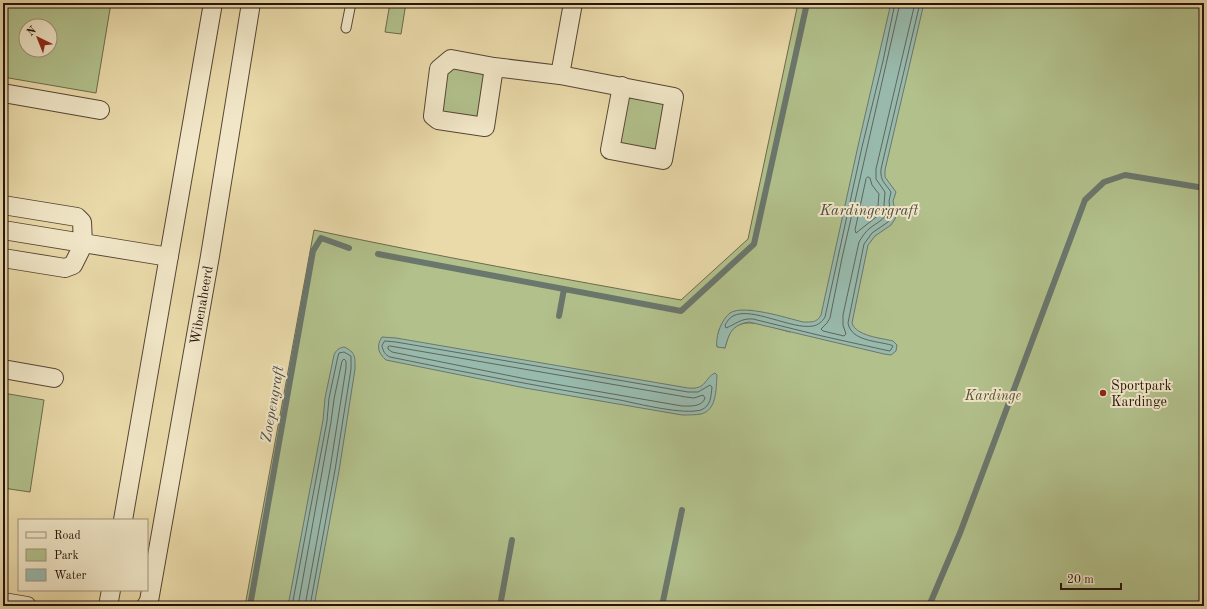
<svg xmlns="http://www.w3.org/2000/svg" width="1207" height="609" font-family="'Old Standard TT',serif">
<rect width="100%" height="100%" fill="#eadaaa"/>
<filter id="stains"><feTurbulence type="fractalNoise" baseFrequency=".005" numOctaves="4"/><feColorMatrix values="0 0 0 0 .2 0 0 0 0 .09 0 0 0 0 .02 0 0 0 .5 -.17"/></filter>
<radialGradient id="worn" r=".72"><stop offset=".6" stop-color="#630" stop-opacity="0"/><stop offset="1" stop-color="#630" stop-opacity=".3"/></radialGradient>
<path fill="#b2c18c" stroke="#6c6a4c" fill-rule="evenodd" d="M 3,3 L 111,3 L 96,93 L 3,77 ZM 26,26 L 50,26 L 50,50 L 26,50 Z
M 390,3 L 406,3 L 401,34 L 385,32 Z
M 798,3 L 1204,3 L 1204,606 L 245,606 L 314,230 C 436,256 559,278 681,300 L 748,239 ZM 750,310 L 790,332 C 774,328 744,315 732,330 C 728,334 727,342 725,348 L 717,346 L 719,330 Z
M 460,67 L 487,72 L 480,120 L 439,113 L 445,75 L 451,69 Z
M 626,93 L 664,104 L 660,151 L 618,144 Z
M 3,393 L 44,400 L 30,492 L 3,488 Z"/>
<path fill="#98baad" stroke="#6a776d" d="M 891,3 L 924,3 L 885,170 L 885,177 L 896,192 L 893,201 L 896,215 L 895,219 L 891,225 L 875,236 L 868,245 L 852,323 C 856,336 881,338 893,341 L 897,345 L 896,351 L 891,355 L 884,354 L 749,322 C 732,325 729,333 725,348 L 717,347 C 716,339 718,332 721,325 C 723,321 726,316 730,313 C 743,304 787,318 803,322 C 811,322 817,323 821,315 L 858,146 Z
M 382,337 L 396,338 L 688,388 C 707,390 704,378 715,373 L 717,375 C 716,389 717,410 701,414 C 695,415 688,415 682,415 L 525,388 L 386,360 C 378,353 376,346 382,337 Z
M 344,347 C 356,352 355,358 355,369 L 339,471 L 314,606 L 288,606 L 323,420 L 325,398 L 334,355 C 336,350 339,348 344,347 Z"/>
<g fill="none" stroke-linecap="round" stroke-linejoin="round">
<path stroke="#5f665d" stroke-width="1" d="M 895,3 L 883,61 L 862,147 L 825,317 C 822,322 818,325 813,326 C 792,330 751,306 733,316 C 729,318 727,322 725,325 L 726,328 C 736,324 741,318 753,319 L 822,336 L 885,350 L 890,351 L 893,346 L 891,345 C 877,341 851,341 848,323 L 864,244 L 872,233 L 888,222 L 891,217 L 889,201 L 891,192 C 885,183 880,181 881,169 L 920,3
M 900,3 L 842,258 L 830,318 L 827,323 L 821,329 L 823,331 L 844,336 L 846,334 L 843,325 L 843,315 L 859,242 C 862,237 865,232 870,228 C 875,224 882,221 886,215 L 884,205 L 885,192 L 876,179 L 876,169 L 915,3
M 868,177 L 870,178 L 872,185 L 879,194 L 878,205 L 880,214 L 856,233 L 855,230 L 866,179 Z
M 385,341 L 396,342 L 688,392 L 698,392 L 710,385 L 712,387 C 711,396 711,406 701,410 C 683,415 639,404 620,400 C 543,387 467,373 390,357 C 385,355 383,351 382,346 Z
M 390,346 L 686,397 L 694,398 L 703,395 L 705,398 C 702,407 691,406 682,406 L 526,379 L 392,352 L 388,349 L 388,347 Z
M 292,606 L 327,421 L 329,398 L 338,356 L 339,353 L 344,352 L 351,356 L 351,369 L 335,470 L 310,606
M 298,606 L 331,422 L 334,399 L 342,361 L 344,359 L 346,361 L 346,368 L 330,469 L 305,606"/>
<path stroke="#6a776d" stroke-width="6" d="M 378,254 L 681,311 L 754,244 L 807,3
M 559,316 L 564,289
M 250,606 L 313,251 L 321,238 L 349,248
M 500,606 L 512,540
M 662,606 L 682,510
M 929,606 L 960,533 L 1085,200 L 1104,182 L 1125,175 L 1204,188"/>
<g stroke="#574534" stroke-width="11">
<path id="lane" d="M 346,28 L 351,3"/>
</g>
<g stroke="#574534" stroke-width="20">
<path id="street" d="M 494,67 L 485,127 L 438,120 L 433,116 L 439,69 L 451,59 L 494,67 L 560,75 L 674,97 L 663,160 L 610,150 L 622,86
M 560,75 L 573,3
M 3,93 L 100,110
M 3,205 L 77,217 L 82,222 L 83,243 L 80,251 L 73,265 L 65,268 L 3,258
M 3,230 L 169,257
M 3,369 L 54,378
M 123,520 L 213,3
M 3,602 L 27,606
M 108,606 L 111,590
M 146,606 L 149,601 L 210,256 L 251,3"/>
</g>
<use href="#lane" stroke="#f1e7c8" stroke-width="9"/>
<use href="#street" stroke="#f1e7c8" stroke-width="18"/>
</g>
<circle fill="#8f2418" stroke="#f1e7c8" stroke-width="1.5" cx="1103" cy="393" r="4"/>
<g text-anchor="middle" stroke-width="4" stroke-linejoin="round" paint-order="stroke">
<g font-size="14" fill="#26130d" stroke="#f1e7c8">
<text transform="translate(201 305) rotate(-80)" y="5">Wibenaheerd</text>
</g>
<g font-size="14" fill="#26130d" stroke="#f1e7c8" text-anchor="start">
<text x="1111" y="390">Sportpark<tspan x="1111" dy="16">Kardinge</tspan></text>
</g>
<g font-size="14" font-style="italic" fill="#575039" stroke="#f1e7c8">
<text x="993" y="400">Kardinge</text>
</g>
<g font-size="15" font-style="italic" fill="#4e4d45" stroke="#f1e7c8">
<text x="869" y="215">Kardingergraft</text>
<text transform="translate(272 404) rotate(-80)" y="5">Zoepengraft</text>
</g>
</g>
<rect width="1207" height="609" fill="none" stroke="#eadaaa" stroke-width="16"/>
<rect x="4" y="4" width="1199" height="601" fill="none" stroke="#26130d" stroke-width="2"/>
<rect x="8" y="8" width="1191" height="593" fill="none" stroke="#26130d"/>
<rect x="18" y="519" width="130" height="72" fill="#f1e7c8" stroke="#a0927d"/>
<rect x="26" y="532" width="20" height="6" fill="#f1e7c8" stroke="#a0927d"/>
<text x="54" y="539" font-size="12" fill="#26130d">Road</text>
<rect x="26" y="549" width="20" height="12" fill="#b2c18c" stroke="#a0927d"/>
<text x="54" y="559" font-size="12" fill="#26130d">Park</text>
<rect x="26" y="569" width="20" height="12" fill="#98baad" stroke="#a0927d"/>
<text x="54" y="579" font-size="12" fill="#26130d">Water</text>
<g transform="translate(38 38) rotate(317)"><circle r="19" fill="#f1e7c8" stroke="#a0927d"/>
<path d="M0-3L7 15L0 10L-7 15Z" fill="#8f2418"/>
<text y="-6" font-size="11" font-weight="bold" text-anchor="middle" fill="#26130d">N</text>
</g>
<path d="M1061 583v6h60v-6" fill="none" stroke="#26130d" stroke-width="2"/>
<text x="1067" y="583" font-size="12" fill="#26130d" stroke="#f1e7c8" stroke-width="3" paint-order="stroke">20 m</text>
<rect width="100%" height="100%" filter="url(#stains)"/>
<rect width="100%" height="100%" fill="url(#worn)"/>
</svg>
